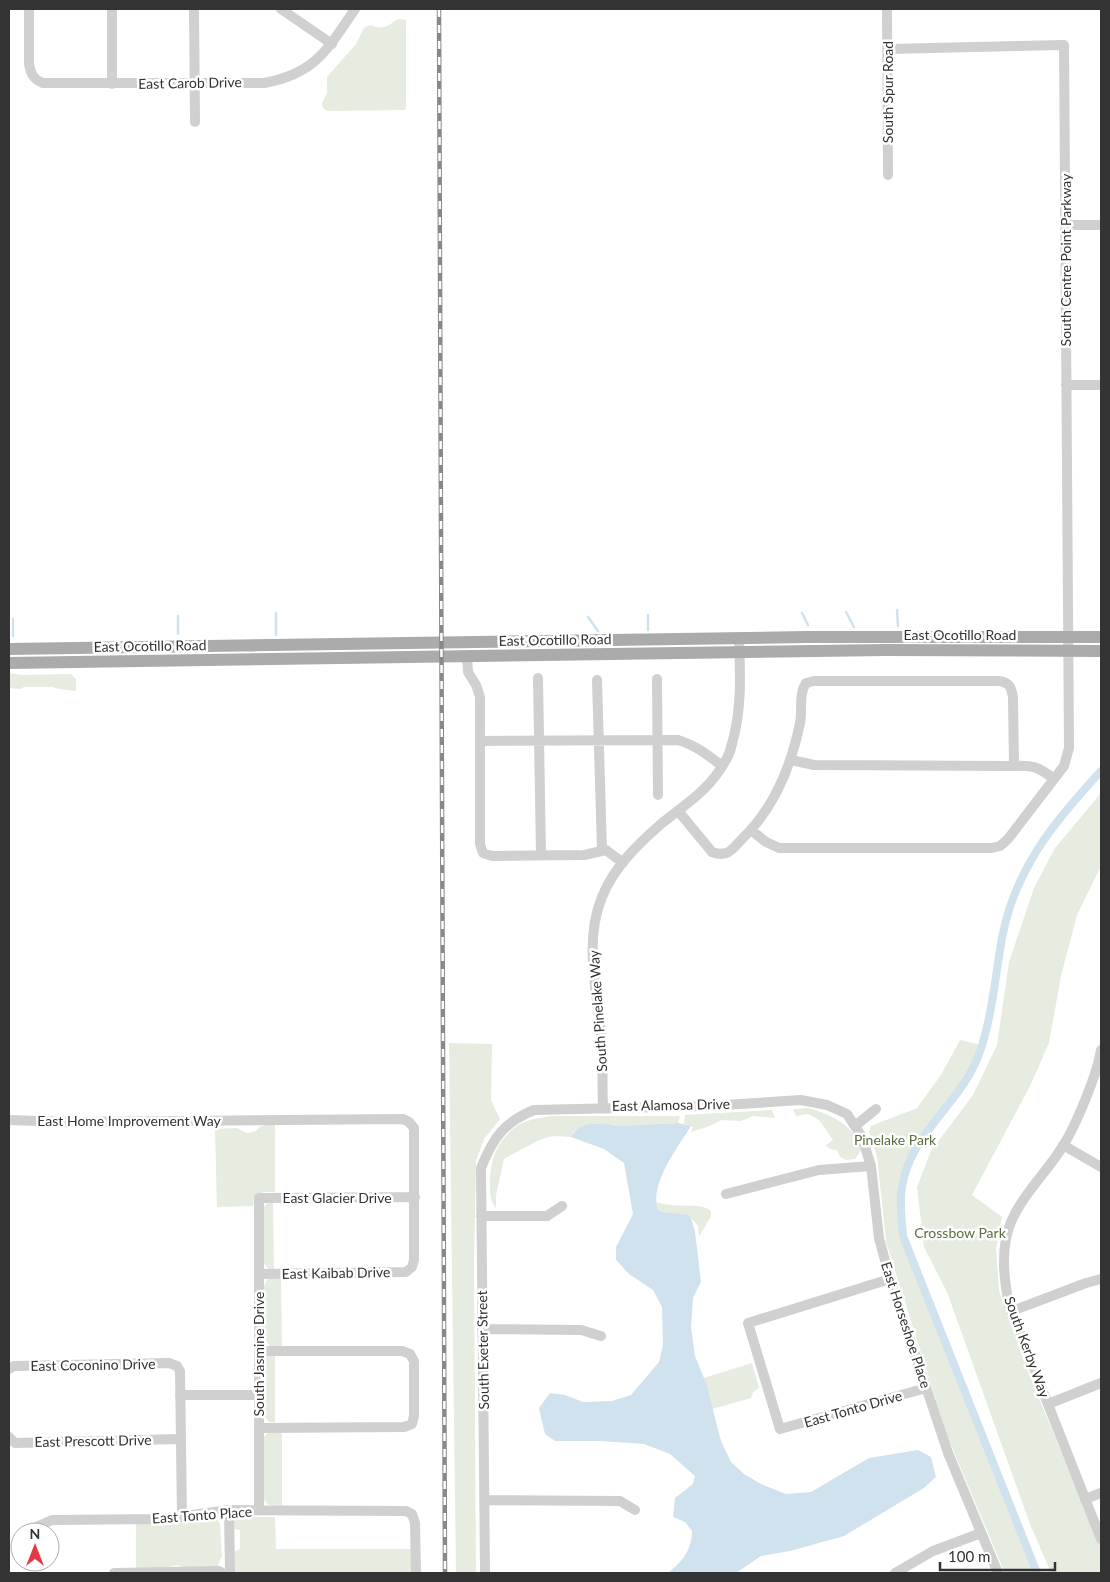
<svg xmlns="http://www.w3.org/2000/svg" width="1110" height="1582" font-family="Lato,sans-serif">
<rect width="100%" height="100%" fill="#fff"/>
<path fill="#e6ecdf" d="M 398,19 L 406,20 L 406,110 L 327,111 L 323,108 L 322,103 L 327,93 L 327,77 L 356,44 L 364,28 L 370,25 C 384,30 386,27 398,19 Z
M 9,673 L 21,675 L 71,674 L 76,679 L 76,691 C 69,690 60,690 53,687 L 24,687 L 20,689 L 9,688 Z
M 1101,793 L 1101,866 L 1077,915 L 1061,976 L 1049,1043 L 1030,1086 L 972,1195 L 1002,1217 L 996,1249 L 999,1291 L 1027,1369 L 1092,1527 L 1101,1543 L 1101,1573 L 1051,1573 L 1030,1524 L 947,1292 L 924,1247 L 917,1187 L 931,1151 L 973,1095 L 997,1045 L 1009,962 L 1034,888 L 1055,848 Z
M 960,1040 L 981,1045 C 975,1061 969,1075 959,1089 C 937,1119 910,1144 902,1181 C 898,1199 900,1217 902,1235 L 1035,1573 L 1005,1573 L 948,1438 L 886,1242 L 877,1156 L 869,1132 L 871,1126 L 917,1108 L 941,1075 Z
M 449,1043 L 492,1044 L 491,1100 L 500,1119 L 484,1139 L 476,1161 L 474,1265 L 476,1573 L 456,1573 Z
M 809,1108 C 834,1116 852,1124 862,1149 L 855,1159 L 846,1160 L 840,1157 L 837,1150 L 830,1149 L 826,1145 L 833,1140 L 819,1120 L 808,1114 L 796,1116 L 793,1109 Z
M 772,1110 L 775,1118 L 753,1116 L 741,1121 L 721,1120 L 710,1126 L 691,1132 L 693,1127 L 684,1124 L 685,1115 Z
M 551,1116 L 680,1116 L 678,1123 L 618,1126 L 600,1124 L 574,1131 L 571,1137 L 553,1136 L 539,1140 L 504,1159 L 496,1195 L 496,1208 C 490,1201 490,1195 490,1186 C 489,1164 496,1142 514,1128 C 524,1120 538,1118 551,1116 Z
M 275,1124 L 275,1192 L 263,1192 L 254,1199 L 253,1206 L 217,1207 L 215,1129 L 237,1128 L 247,1133 L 256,1131 L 261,1126 Z
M 273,1202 L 274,1269 L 269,1269 L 263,1263 L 262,1210 L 267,1203 Z
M 656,1202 C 661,1203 667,1205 672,1205 C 683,1207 703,1203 711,1211 L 711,1216 L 699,1237 L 698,1226 C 687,1209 674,1217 658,1210 Z
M 268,1278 L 281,1278 L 282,1346 L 270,1346 L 264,1339 L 264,1286 Z
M 267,1355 L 275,1355 L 275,1422 L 269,1422 L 264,1415 L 263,1361 Z
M 752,1363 L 759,1388 L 753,1392 L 751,1398 L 712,1409 L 704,1378 Z
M 269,1432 L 282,1432 L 282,1506 L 269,1505 L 264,1500 L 263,1438 Z
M 216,1517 L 220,1524 L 222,1556 L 217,1567 L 185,1568 L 177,1565 L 163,1569 L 136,1570 L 136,1523 L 175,1523 Z
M 234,1517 L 275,1517 L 276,1549 L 411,1549 L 412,1573 L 233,1573 L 233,1552 L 240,1549 L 240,1530 L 234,1529 Z"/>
<path fill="#cfe2ee" d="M 678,1123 L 691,1126 C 678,1147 649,1184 658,1210 L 663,1212 L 688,1215 L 691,1218 L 695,1232 L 701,1282 L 693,1298 L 691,1327 L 695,1356 L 706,1383 L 721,1441 L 731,1462 L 744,1474 L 761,1484 L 786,1494 L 811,1492 L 869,1458 L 918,1450 L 931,1457 L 936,1477 L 924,1488 L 844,1536 L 790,1551 L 761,1556 L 736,1573 L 668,1573 C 682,1562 692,1550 692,1531 L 685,1522 L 673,1517 L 675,1498 L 693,1484 L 695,1476 L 670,1454 L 644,1444 L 601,1441 L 555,1441 L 545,1434 L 539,1408 L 550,1393 L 565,1395 L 583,1402 L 612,1401 L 631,1395 L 659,1362 L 663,1345 L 662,1307 L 653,1290 L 629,1274 L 616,1260 L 616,1247 L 633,1214 L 624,1163 L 604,1149 L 571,1137 C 579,1120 603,1123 618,1126 Z"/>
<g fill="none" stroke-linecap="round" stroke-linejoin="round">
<path stroke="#cfe2ee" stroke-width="2.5" d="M 897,610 L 898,626
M 846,612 L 854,627
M 802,613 L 808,625
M 648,615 L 648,630
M 178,616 L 178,634
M 588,617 L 598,631
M 13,619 L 13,636
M 276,635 L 276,613"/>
<path stroke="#cfe2ee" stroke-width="8" d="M 1037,1573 L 903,1236 C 902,1220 899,1203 902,1187 C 910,1134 959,1105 978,1057 C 992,1020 995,977 1002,938 C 1015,868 1055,821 1101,771"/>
<path stroke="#d0d0d0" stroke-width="10" d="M 29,9 L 29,64 C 31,74 33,79 43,83 L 264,83 C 315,74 328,49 355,9
M 112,9 L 112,84
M 194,9 L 195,122
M 281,9 L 332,44
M 887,9 L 888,175
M 888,49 L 1064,45 L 1069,748 L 1064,766 L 1054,779 C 1039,767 1033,765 1014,766
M 1066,225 L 1101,225
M 1066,385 L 1101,385
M 467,656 L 468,672 L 476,685 L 480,697 L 480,844 L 483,853 L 492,856 L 584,855 L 606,850 L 623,863
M 538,678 L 541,855
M 657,679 L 658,795
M 597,680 L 602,850
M 480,741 L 678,740 C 695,745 708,755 722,766
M 679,812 L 712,852 C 728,858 732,849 743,838 C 775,807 791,767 800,723 C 803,709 798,695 806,683 L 814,681 L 999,681 C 1010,683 1011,687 1013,697 L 1014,766 L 814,765 L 791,760
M 751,830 L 766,842 L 779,848 L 992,848 L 1000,846 L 1008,839 L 1054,779
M 1101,1050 C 1097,1075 1076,1125 1063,1146 C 1047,1172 1023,1194 1011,1222 C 1000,1248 1004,1279 1009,1305 L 1101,1539
M 603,1107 C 602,1086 603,1064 602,1043 C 598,995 583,943 602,897 C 614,867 637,845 661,824 C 687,803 711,789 727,758 C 731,751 732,743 734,736 C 742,703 740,671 739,638
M 9,1120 L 69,1122 L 403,1119 L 409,1122 L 414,1128 L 414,1260 L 412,1267 L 406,1272 L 259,1274
M 855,1126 L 876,1109
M 1063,1145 L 1101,1167
M 726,1194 L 819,1170 L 871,1166
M 481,1216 L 547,1216 L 562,1206
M 890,1279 L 748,1323 L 780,1429 L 926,1388
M 1012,1311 L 1086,1283 L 1101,1279
M 482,1329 L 581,1330 L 601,1336
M 259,1351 L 402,1351 L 410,1354 L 414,1361 L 414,1416 L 412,1424 L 404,1427 L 259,1428
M 9,1369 L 14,1366 L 169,1363 L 177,1366 L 180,1371 L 182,1517
M 180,1395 L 258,1395
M 1048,1404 L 1101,1383
M 9,1437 L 15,1443 L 180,1439
M 1085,1499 L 1101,1493
M 485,1500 L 620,1501 L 635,1510
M 229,1510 L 230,1573
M 259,1510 L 259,1198 L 415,1197
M 25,1532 L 52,1520 L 162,1519 L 229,1510 L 406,1511 L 412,1514 L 415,1523 L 416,1573
M 114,1573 L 219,1571 L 222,1573
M 485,1573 L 481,1168 C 493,1138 504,1122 534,1110 L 709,1106 L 801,1100 L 827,1105 L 847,1114 L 862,1137 L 871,1166 L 879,1238 L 890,1279 L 948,1453 L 998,1573
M 895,1573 L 933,1551 L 981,1533"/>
<path stroke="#ababab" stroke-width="12" d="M 9,649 L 806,637 L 1101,637
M 9,663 L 885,650 L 1101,651"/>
<g stroke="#888" stroke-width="4.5">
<path id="rail" d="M 439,9 L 445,1573"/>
</g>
<use href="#rail" stroke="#fff" stroke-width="2.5" stroke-dasharray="8" stroke-linecap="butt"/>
</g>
<g text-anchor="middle" stroke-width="5" stroke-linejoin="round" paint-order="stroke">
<g font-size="14" fill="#333" stroke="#fff">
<text transform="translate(190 83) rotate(-1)" y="5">East Carob Drive</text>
<text transform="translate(888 92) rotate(-90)" y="5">South Spur Road</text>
<text transform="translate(1066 260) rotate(-90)" y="5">South Centre Point Parkway</text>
<text x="960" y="640">East Ocotillo Road</text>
<text transform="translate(555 640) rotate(-1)" y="5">East Ocotillo Road</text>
<text transform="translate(150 646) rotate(-1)" y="5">East Ocotillo Road</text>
<text transform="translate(598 1011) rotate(-94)" y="5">South Pinelake Way</text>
<text transform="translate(671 1105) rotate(-1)" y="5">East Alamosa Drive</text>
<text x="129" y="1126">East Home Improvement Way</text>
<text x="337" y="1203">East Glacier Drive</text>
<text transform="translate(336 1273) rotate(-1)" y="5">East Kaibab Drive</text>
<text transform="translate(906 1325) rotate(72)" y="5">East Horseshoe Place</text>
<text transform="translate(1027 1347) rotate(70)" y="5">South Kerby Way</text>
<text transform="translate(483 1350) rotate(-91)" y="5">South Exeter Street</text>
<text transform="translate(259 1354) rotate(-90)" y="5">South Jasmine Drive</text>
<text transform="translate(93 1365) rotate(-1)" y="5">East Coconino Drive</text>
<text transform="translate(853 1409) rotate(-16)" y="5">East Tonto Drive</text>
<text transform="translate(93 1441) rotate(-1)" y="5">East Prescott Drive</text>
<text transform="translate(202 1515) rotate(-4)" y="5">East Tonto Place</text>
</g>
<g font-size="14" fill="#56703f" stroke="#fff">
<text x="895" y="1145">Pinelake Park</text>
<text x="960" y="1238">Crossbow Park</text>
</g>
</g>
<rect width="1110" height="1582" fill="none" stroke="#333333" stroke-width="20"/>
<g transform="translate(35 1547)"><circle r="24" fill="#ffffff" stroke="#adadad"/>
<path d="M0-4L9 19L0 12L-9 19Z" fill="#e63946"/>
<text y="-8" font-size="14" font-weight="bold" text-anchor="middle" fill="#333333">N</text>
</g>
<path d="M940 1562v8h115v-8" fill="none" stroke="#333333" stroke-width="2.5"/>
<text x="948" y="1562" font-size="15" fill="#333333" stroke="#ffffff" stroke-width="4" paint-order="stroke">100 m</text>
</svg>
